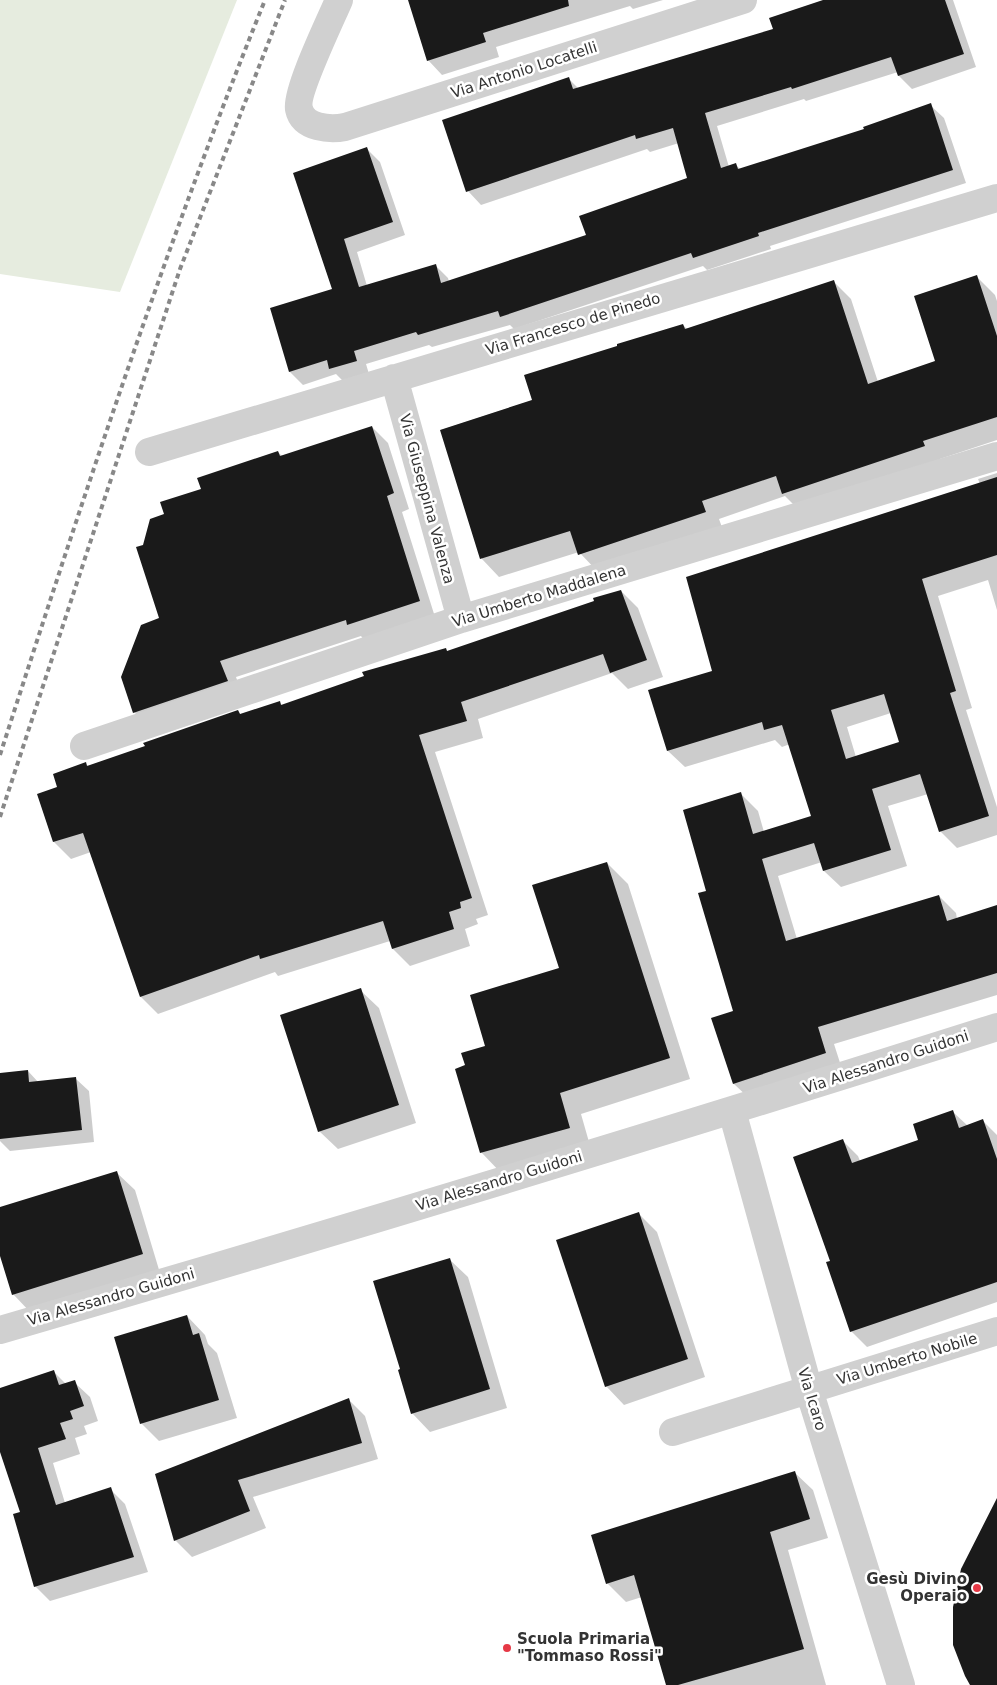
<svg xmlns="http://www.w3.org/2000/svg" width="997" height="1685" font-family="'DejaVu Sans',sans-serif">
<rect width="100%" height="100%" fill="#fff"/>
<path fill="#e6ecdf" d="M 0,0 L 237,0 L 120,292 L 0,274 Z"/>
<path fill="#0003" fill-rule="evenodd" d="M 422,0 L 663,0 L 633,9 L 630,6 L 496,47 L 499,57 L 442,75 L 428,60 Z
M 827,0 L 953,0 L 976,67 L 912,89 L 899,76 L 898,72 L 806,101 L 804,99 L 717,126 L 729,167 L 736,165 L 741,170 L 865,130 L 930,105 L 944,118 L 966,183 L 770,246 L 771,249 L 707,270 L 703,266 L 514,329 L 510,325 L 432,347 L 429,345 L 366,364 L 369,374 L 343,381 L 336,374 L 303,385 L 290,372 L 271,309 L 333,290 L 294,174 L 367,149 L 380,162 L 405,235 L 357,252 L 367,286 L 435,265 L 448,278 L 449,282 L 587,236 L 688,179 L 679,143 L 650,152 L 647,149 L 481,205 L 468,191 L 444,121 L 569,79 L 579,89 L 774,30 Z
M 977,277 L 995,295 L 997,301 L 997,440 L 940,459 L 942,464 L 801,512 L 785,496 L 719,519 L 723,530 L 598,572 L 579,552 L 499,577 L 482,559 L 441,430 L 533,400 L 683,325 L 687,329 L 833,281 L 851,299 L 878,382 L 937,362 Z
M 372,427 L 388,443 L 409,509 L 402,512 L 435,617 L 364,640 L 361,636 L 236,677 L 243,697 L 150,728 L 134,712 L 161,619 L 144,546 L 166,515 L 202,490 L 278,452 L 283,457 Z
M 997,473 L 997,610 L 988,580 L 938,596 L 972,708 L 966,710 L 997,807 L 997,835 L 957,848 L 940,831 L 928,794 L 888,806 L 907,866 L 841,887 L 824,871 L 822,862 L 778,876 L 797,939 L 939,896 L 956,913 L 957,919 L 997,906 L 997,995 L 834,1044 L 842,1069 L 751,1100 L 734,1084 L 713,1019 L 735,1011 L 708,892 L 741,794 L 758,811 L 764,832 L 812,817 L 790,744 L 782,747 L 775,740 L 685,767 L 668,751 L 713,672 L 980,484 L 978,479 ZM 891,713 L 901,743 L 856,757 L 847,727 Z
M 621,591 L 638,608 L 663,677 L 628,689 L 612,673 L 478,719 L 483,738 L 435,752 L 488,915 L 476,919 L 478,924 L 465,929 L 470,946 L 410,966 L 393,949 L 390,941 L 278,976 L 275,972 L 158,1014 L 141,997 L 91,852 L 71,859 L 54,842 L 39,795 L 59,788 L 86,764 L 88,766 L 146,747 L 238,712 L 241,715 L 279,702 L 283,706 L 446,650 L 448,652 L 596,602 Z
M 607,863 L 628,884 L 690,1079 L 581,1114 L 591,1149 L 502,1174 L 481,1152 L 466,1066 L 487,1047 L 560,969 Z
M 360,990 L 379,1008 L 416,1123 L 338,1149 L 319,1131 Z
M 28,1071 L 39,1083 L 76,1079 L 89,1091 L 94,1142 L 10,1151 L 0,1141 L 0,1074 Z
M 953,1112 L 968,1126 L 983,1121 L 997,1135 L 997,1302 L 867,1347 L 851,1331 L 831,1262 L 843,1141 L 858,1156 L 860,1161 L 920,1140 Z
M 116,1172 L 135,1190 L 160,1273 L 31,1313 L 13,1294 L 0,1252 L 0,1208 Z
M 638,1213 L 657,1232 L 705,1377 L 624,1405 L 606,1386 Z
M 449,1259 L 468,1277 L 507,1408 L 430,1432 L 412,1413 L 401,1370 Z
M 187,1316 L 205,1335 L 208,1344 L 217,1353 L 237,1418 L 159,1441 L 141,1423 Z
M 54,1372 L 66,1384 L 74,1382 L 90,1397 L 98,1421 L 84,1426 L 87,1434 L 75,1438 L 80,1454 L 53,1463 L 65,1503 L 110,1489 L 125,1504 L 148,1572 L 50,1601 L 35,1586 L 21,1513 L 0,1448 L 0,1389 Z
M 348,1399 L 365,1416 L 378,1459 L 253,1497 L 266,1528 L 192,1557 L 175,1540 L 156,1475 Z
M 794,1472 L 813,1490 L 828,1538 L 788,1550 L 826,1685 L 667,1685 L 642,1597 L 626,1602 L 607,1583 Z"/>
<path fill="#1a1a1a" fill-rule="evenodd" d="M 408,0 L 568,0 L 569,6 L 483,33 L 486,42 L 427,61 Z
M 823,0 L 945,0 L 964,54 L 898,76 L 891,57 L 792,89 L 791,87 L 705,113 L 721,168 L 736,163 L 738,169 L 864,129 L 863,127 L 931,103 L 953,170 L 758,233 L 759,236 L 693,258 L 691,253 L 500,317 L 498,311 L 418,335 L 416,332 L 354,351 L 357,361 L 329,369 L 327,360 L 289,372 L 270,308 L 332,289 L 293,173 L 367,147 L 393,222 L 344,239 L 359,287 L 436,264 L 441,283 L 586,235 L 579,216 L 687,178 L 673,128 L 636,139 L 635,135 L 466,192 L 442,120 L 569,77 L 573,89 L 773,29 L 769,18 Z
M 977,275 L 997,336 L 997,417 L 923,441 L 925,446 L 782,494 L 776,476 L 702,501 L 706,512 L 578,555 L 570,531 L 480,559 L 440,430 L 532,400 L 524,375 L 617,346 L 617,344 L 683,324 L 685,329 L 834,280 L 868,384 L 935,361 L 914,296 Z
M 372,426 L 394,493 L 387,496 L 420,601 L 347,625 L 346,620 L 220,661 L 228,681 L 133,713 L 121,677 L 141,625 L 159,618 L 136,547 L 143,545 L 150,519 L 164,514 L 160,502 L 201,489 L 197,478 L 278,451 L 280,456 Z
M 997,477 L 997,555 L 922,579 L 956,691 L 950,693 L 989,816 L 939,832 L 920,774 L 872,789 L 891,850 L 823,871 L 814,843 L 762,859 L 786,941 L 939,895 L 947,921 L 997,905 L 997,973 L 818,1027 L 826,1053 L 733,1084 L 711,1018 L 733,1011 L 698,893 L 706,891 L 683,810 L 741,792 L 753,834 L 811,816 L 782,725 L 764,730 L 762,722 L 667,751 L 648,690 L 712,671 L 686,577 ZM 884,694 L 899,742 L 846,759 L 831,710 Z
M 621,590 L 647,660 L 610,673 L 603,654 L 461,702 L 467,721 L 419,735 L 472,898 L 460,902 L 461,908 L 449,912 L 454,929 L 392,949 L 383,921 L 260,959 L 259,955 L 140,997 L 83,833 L 53,842 L 37,794 L 57,787 L 53,774 L 86,762 L 87,766 L 145,746 L 143,743 L 238,710 L 240,714 L 280,701 L 281,705 L 364,676 L 362,672 L 446,648 L 447,651 L 594,601 L 593,598 Z
M 607,862 L 670,1058 L 560,1093 L 570,1128 L 480,1153 L 455,1069 L 465,1065 L 461,1053 L 485,1046 L 470,995 L 559,968 L 532,885 Z
M 361,988 L 399,1105 L 318,1132 L 280,1015 Z
M 28,1070 L 29,1082 L 76,1077 L 82,1130 L 0,1139 L 0,1073 Z
M 953,1110 L 959,1128 L 983,1119 L 997,1159 L 997,1282 L 850,1332 L 826,1262 L 830,1261 L 793,1157 L 843,1139 L 852,1163 L 918,1140 L 913,1124 Z
M 117,1171 L 143,1254 L 12,1295 L 0,1256 L 0,1207 Z
M 639,1212 L 688,1359 L 605,1387 L 556,1240 Z
M 450,1258 L 490,1389 L 411,1414 L 398,1370 L 400,1369 L 373,1281 Z
M 187,1315 L 193,1335 L 199,1333 L 219,1400 L 140,1424 L 114,1337 Z
M 54,1370 L 59,1385 L 75,1380 L 84,1406 L 70,1411 L 73,1419 L 60,1423 L 66,1439 L 38,1448 L 56,1505 L 111,1487 L 134,1557 L 34,1587 L 13,1514 L 20,1512 L 0,1452 L 0,1388 Z
M 349,1398 L 362,1443 L 238,1480 L 250,1511 L 174,1541 L 155,1474 Z
M 795,1471 L 810,1519 L 770,1532 L 804,1649 L 678,1685 L 666,1685 L 634,1575 L 606,1584 L 591,1535 Z
M 997,1498 L 997,1685 L 970,1685 L 965,1676 L 953,1645 L 953,1607 L 961,1569 Z"/>
<g fill="none" stroke-linecap="round" stroke-linejoin="round">
<path stroke="#d0d0d0" stroke-width="28" d="M 339,0 C 331,19 295,93 299,109 C 303,128 330,130 345,127 L 743,0
M 394,378 L 461,619
M 149,452 L 997,198
M 84,746 L 461,619 L 997,456
M 732,1111 L 809,1390 L 901,1685
M 0,1330 C 334,1233 666,1132 997,1027
M 673,1432 L 997,1331"/>
<path stroke="#888" stroke-width="4" stroke-dasharray="5 4" stroke-linecap="butt" d="M 0,755 C 82,501 165,247 265,0
M 0,817 L 180,269 L 285,0"/>
</g>
<g fill="#e63946" stroke="#fff" stroke-width="2">
<circle cx="977" cy="1588" r="5"/>
<circle cx="507" cy="1648" r="5"/>
</g>
<g text-anchor="middle" stroke-width="5" stroke-linejoin="round" paint-order="stroke">
<g font-size="15" fill="#333" stroke="#fff">
<text transform="translate(524 70) rotate(-18)" y="5">Via Antonio Locatelli</text>
<text transform="translate(573 324) rotate(-17)" y="5">Via Francesco de Pinedo</text>
<text transform="translate(427 499) rotate(75)" y="5">Via Giuseppina Valenza</text>
<text transform="translate(539 596) rotate(-17)" y="5">Via Umberto Maddalena</text>
<text transform="translate(886 1062) rotate(-18)" y="5">Via Alessandro Guidoni</text>
<text transform="translate(499 1181) rotate(-17)" y="5">Via Alessandro Guidoni</text>
<text transform="translate(111 1297) rotate(-16)" y="5">Via Alessandro Guidoni</text>
<text transform="translate(907 1359) rotate(-17)" y="5">Via Umberto Nobile</text>
<text transform="translate(812 1399) rotate(73)" y="5">Via Icaro</text>
</g>
<g font-size="15" font-weight="bold" fill="#333" stroke="#fff" text-anchor="end">
<text x="967" y="1584">Gesù Divino<tspan x="967" dy="17">Operaio</tspan></text>
<text x="517" y="1644" text-anchor="start">Scuola Primaria<tspan x="517" dy="17">"Tommaso Rossi"</tspan></text>
</g>
</g>
</svg>
